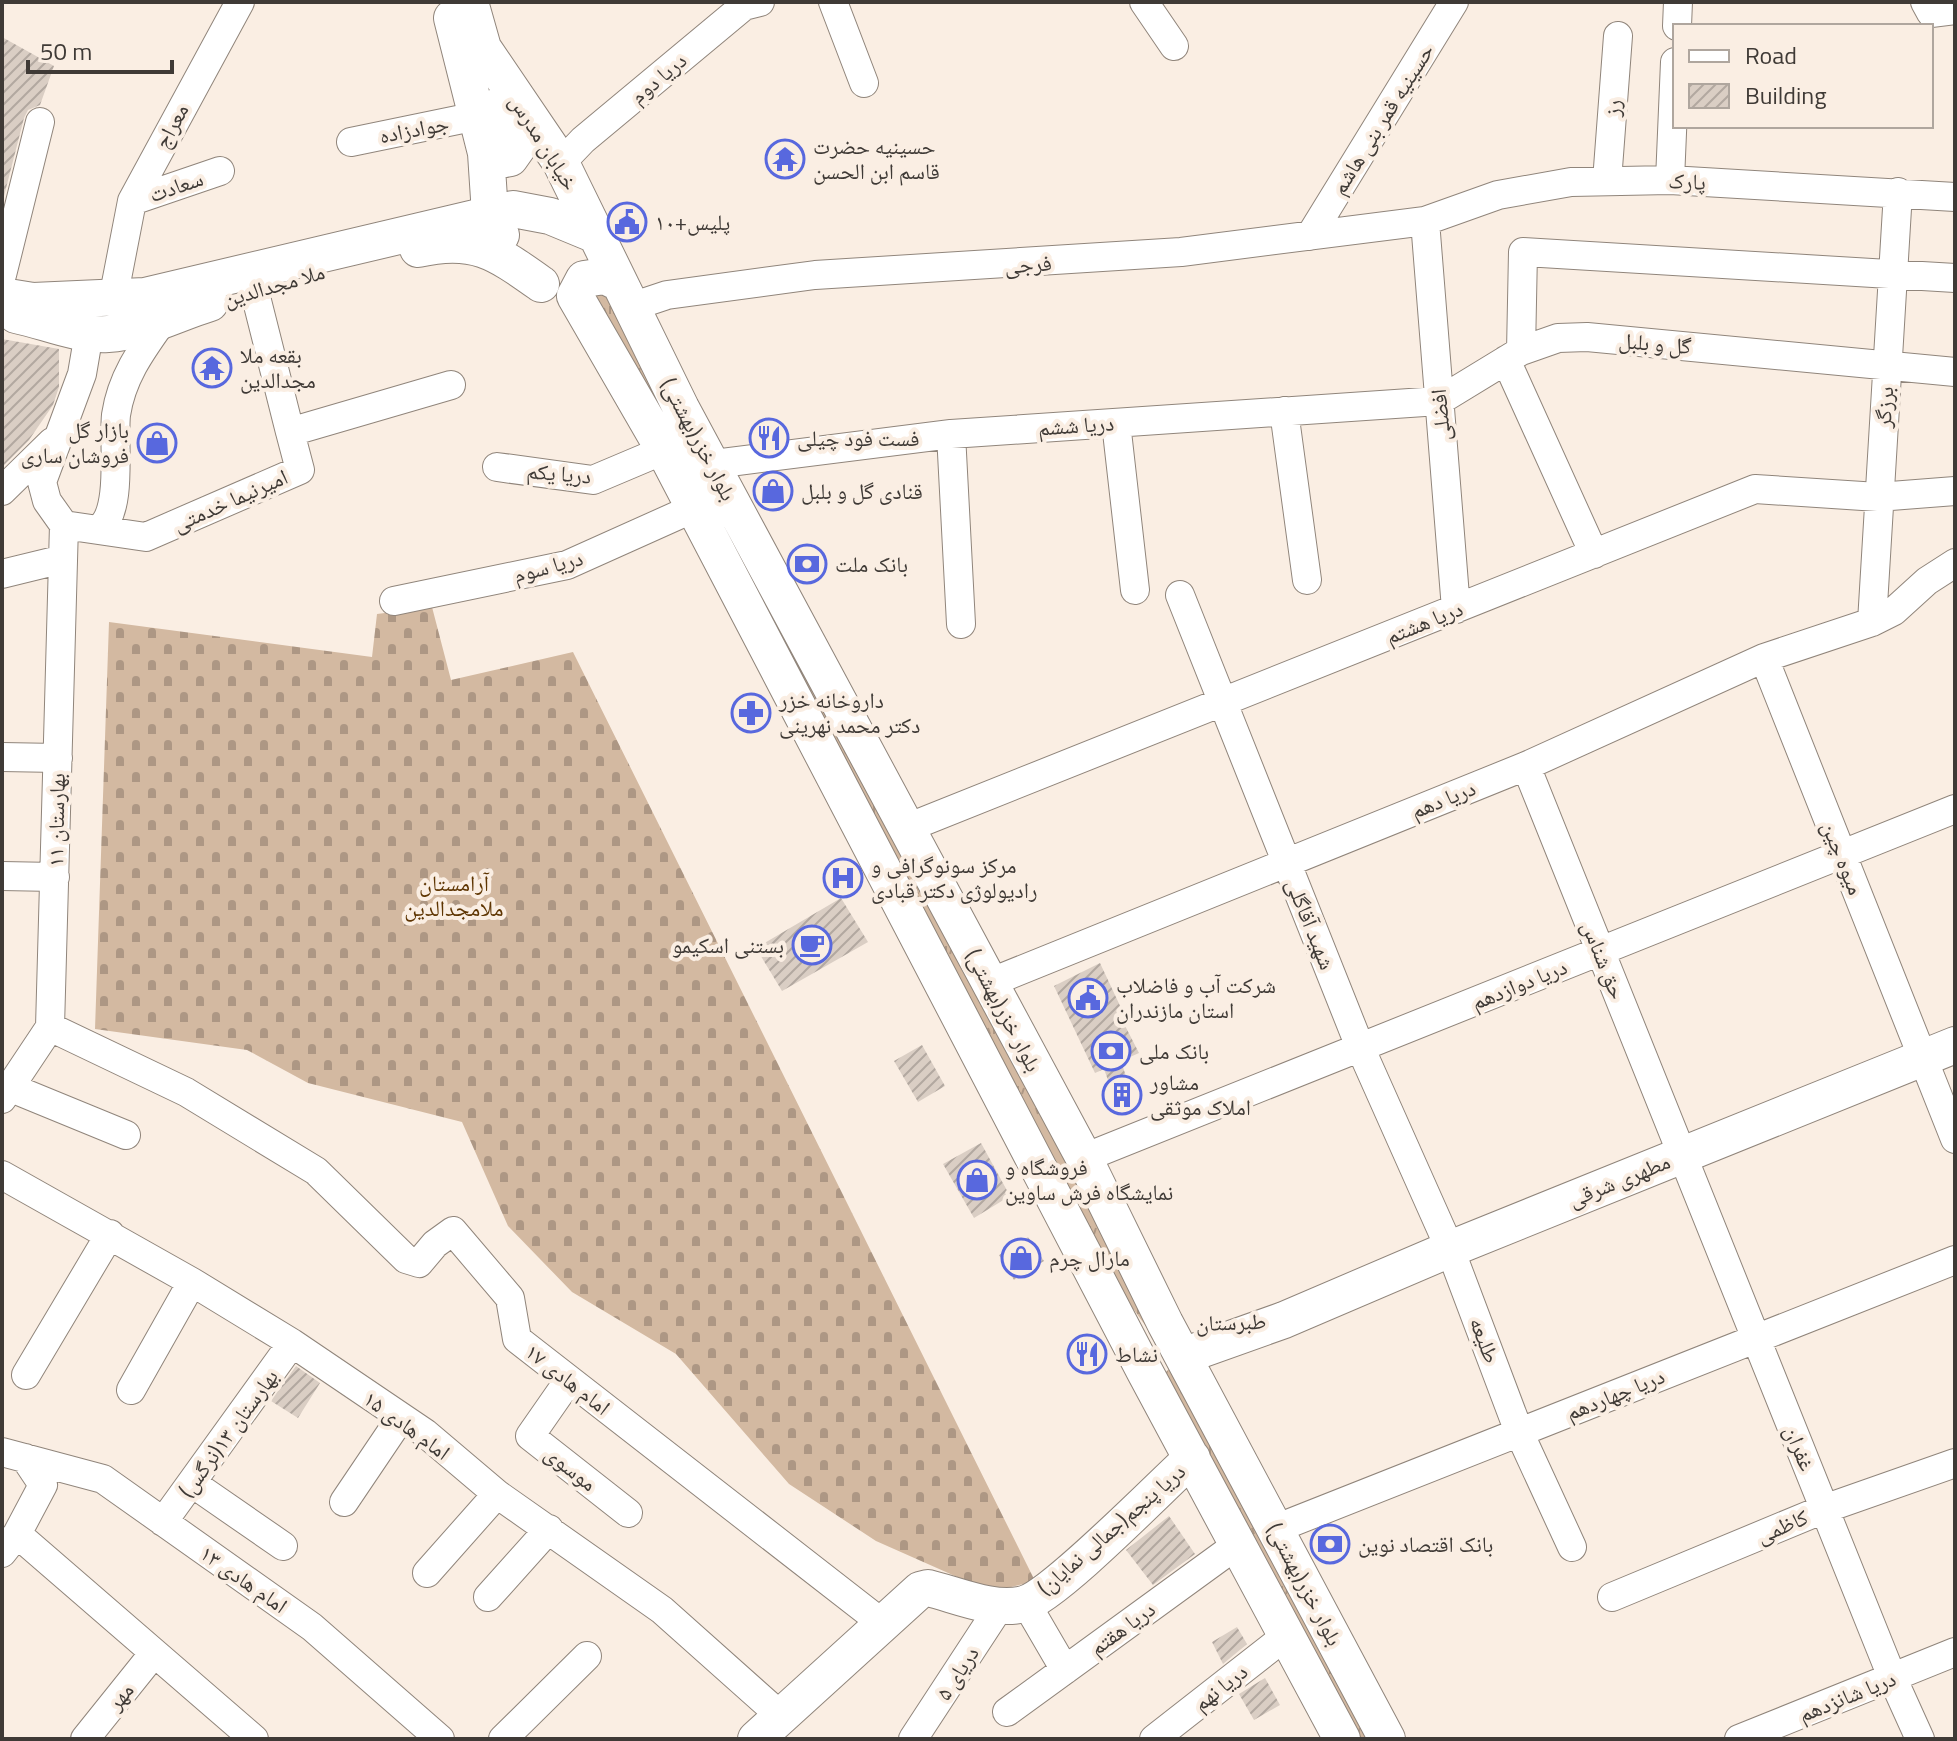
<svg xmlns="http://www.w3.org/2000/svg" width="1957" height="1741" font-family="'Titillium Web','Noto Naskh Arabic',sans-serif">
<defs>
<pattern id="grass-tufts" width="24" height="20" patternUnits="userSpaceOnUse" patternTransform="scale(2)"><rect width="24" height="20" fill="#d3b9a1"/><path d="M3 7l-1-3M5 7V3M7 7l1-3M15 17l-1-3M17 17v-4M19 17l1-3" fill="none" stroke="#ad9784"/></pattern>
<pattern id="cemetery-stones" width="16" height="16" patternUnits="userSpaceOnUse" patternTransform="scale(2)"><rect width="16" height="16" fill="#d3b9a1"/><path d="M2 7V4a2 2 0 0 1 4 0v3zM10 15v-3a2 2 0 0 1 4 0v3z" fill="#ad9784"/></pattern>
<pattern id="building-hatch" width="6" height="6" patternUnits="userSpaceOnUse" patternTransform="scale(2)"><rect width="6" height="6" fill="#dacec4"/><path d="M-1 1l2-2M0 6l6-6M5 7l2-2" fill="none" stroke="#b2a8a0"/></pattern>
</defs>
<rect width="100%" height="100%" fill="#faeee3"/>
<path fill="url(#grass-tufts)" d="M 594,290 L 603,290 L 681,408 L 1160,1346 L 1119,1289 L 592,301 Z
M 1170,1368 L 1371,1739 L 1360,1739 L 1164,1374 Z"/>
<path fill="url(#cemetery-stones)" d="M 432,607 L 451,680 L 573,652 L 1035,1581 L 991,1592 L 876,1541 L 789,1484 L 676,1354 L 572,1292 L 508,1226 L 462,1122 L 308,1083 L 247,1050 L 95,1029 L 109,622 L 372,657 L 377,614 Z"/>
<path fill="url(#building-hatch)" d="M 2,37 L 54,66 L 40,105 L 28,110 L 24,118 L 2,204 Z
M 2,339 L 59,349 L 59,387 L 53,405 L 29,440 L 2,467 Z
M 841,898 L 868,942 L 782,991 L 756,948 Z
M 1100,963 L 1122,1010 L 1118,1012 L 1139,1053 L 1121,1061 L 1134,1101 L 1118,1108 L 1104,1069 L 1095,1073 L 1054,986 Z
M 922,1045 L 945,1086 L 918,1102 L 894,1061 Z
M 981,1143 L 1010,1196 L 974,1218 L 943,1164 Z
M 1028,1237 L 1044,1261 L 1014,1280 L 999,1255 Z
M 296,1366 L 320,1383 L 298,1418 L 271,1401 Z
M 1169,1516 L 1195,1554 L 1153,1585 L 1126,1550 Z
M 1237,1627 L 1247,1644 L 1223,1664 L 1212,1642 Z
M 1265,1678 L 1280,1705 L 1254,1720 L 1239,1694 Z"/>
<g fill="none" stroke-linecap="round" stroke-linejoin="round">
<g stroke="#90857b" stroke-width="30">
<path id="minor" d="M 833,2 L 864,83
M 1144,2 L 1174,46
M 1925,2 L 1931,13 L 1955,10
M 1677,26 L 1678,2
M 351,142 L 477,116
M 561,163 L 583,140 L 744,6 L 760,2
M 1670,180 L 1675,62
M 1607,181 L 1618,36
M 132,201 L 220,171
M 1425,221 L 1456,609
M 1310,236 L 1454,2
M 2,275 L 40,122
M 254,289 L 290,432
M 113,299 L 132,201 L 240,2
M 631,307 L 667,295 L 815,275 L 1181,252 L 1425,221 L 1498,195 L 1571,182 L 1670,180 L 1955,197
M 1521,351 L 1523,252 L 1955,278
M 1506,360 L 1594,554
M 1284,411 L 1307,580
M 1116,423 L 1135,590
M 951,434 L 961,624
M 714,464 L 951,434 L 1439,401 L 1521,351 L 1558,338 L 1587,337 L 1955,372
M 497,467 L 593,480 L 664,450
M 2,491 L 52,442
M 64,525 L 146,537 L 300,470 L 290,432 L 451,385
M 64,525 L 47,501 L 42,482 L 82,374 L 89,333
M 100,528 C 123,510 113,443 116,415 C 122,375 144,347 166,316
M 2,574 L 63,559
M 1180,595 L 1360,1047 L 1450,1249 L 1519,1432 L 1572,1547
M 394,601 L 567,565 L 694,508
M 1872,622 L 1898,192
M 1764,658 L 1955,1139
M 2,757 L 58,758
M 1526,766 L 1892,1677 L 1920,1739
M 907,828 L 1755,489 L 1878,497 L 1955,491
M 2,876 L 55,877
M 989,983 L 1526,766 L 1764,658 L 1872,622 L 1894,611 L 1927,581 L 1955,563
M 50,1027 L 186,1092 L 316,1171 L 406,1259 L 419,1263 L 435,1244 L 453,1231 L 510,1298 L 517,1339 L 882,1623
M 9,1087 L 126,1135
M 2,1099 L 50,1027 L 64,525
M 1084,1158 L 1955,809
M 2,1175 L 192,1282 L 292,1343 L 425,1433 L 497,1494 L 662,1610 L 782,1717
M 26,1375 L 110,1234
M 569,1380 L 530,1436 L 628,1513
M 131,1390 L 192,1282
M 2,1452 L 103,1479 L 312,1627 L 440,1739
M 25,1458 L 43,1485 L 17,1534 L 254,1739
M 192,1483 L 283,1546
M 344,1502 L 400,1419
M 163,1522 L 292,1343
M 1275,1529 L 1955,1260
M 2,1553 L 17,1534
M 427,1573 L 497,1494
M 488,1597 L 549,1529
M 1612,1597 L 1824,1509 L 1955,1463
M 1026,1603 L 1065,1670
M 1007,1712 L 1238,1544
M 85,1739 L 154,1653
M 503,1739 L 587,1656
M 913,1739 L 1000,1606
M 1154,1739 L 1287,1635
M 1739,1739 L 1955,1652"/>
</g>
<g stroke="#90857b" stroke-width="38">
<path id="major" d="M 470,2 L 483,48 L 561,163 L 681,408 L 1084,1158 L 1165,1323 L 1387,1739
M 452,18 L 486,153 L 490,214 L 501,235
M 486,153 L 500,160 L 510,158 L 522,141 L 502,103
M 418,249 C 474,236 496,252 541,284
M 619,283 L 605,276 L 584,279 L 575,296 L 664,450 L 1145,1372 L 1342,1739
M 2,296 L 33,301 L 145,296 L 513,209 L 550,216 L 596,235
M 16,315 C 45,321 78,336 108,334 C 142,332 177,313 210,303
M 1183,1356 L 1284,1320 L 1450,1249 L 1955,1045
M 756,1739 L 920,1590 L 928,1588 C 957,1595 994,1612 1024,1604 C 1055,1595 1161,1486 1192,1458"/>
</g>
<use href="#minor" stroke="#fff" stroke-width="28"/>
<use href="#major" stroke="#fff" stroke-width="36"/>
</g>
<defs>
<g id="temple-ring" transform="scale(2)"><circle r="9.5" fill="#faeee3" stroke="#5868de" stroke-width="1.5"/><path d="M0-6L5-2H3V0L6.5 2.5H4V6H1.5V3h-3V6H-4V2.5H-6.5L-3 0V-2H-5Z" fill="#5868de"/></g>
<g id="civic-ring" transform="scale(2)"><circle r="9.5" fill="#faeee3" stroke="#5868de" stroke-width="1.5"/><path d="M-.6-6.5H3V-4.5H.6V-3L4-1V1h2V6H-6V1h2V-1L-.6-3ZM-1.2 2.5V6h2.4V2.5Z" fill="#5868de"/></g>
<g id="restaurant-ring" transform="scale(2)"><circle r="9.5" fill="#faeee3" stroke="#5868de" stroke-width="1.5"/><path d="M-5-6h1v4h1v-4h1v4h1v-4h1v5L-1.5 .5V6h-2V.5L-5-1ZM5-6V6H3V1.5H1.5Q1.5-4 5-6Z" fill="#5868de"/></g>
<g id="shop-ring" transform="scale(2)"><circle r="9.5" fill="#faeee3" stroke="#5868de" stroke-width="1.5"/><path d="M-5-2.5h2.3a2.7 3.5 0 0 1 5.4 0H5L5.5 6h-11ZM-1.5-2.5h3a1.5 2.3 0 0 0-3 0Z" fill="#5868de"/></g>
<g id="bank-ring" transform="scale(2)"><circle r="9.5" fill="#faeee3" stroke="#5868de" stroke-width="1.5"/><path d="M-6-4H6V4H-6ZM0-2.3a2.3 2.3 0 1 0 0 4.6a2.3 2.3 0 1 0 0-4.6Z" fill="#5868de"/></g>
<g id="pharmacy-ring" transform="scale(2)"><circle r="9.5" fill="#faeee3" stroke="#5868de" stroke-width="1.5"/><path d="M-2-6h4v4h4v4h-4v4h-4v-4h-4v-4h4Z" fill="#5868de"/></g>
<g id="hospital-ring" transform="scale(2)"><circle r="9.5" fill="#faeee3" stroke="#5868de" stroke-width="1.5"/><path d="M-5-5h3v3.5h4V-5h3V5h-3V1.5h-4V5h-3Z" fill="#5868de"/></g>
<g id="cafe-ring" transform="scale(2)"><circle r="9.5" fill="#faeee3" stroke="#5868de" stroke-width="1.5"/><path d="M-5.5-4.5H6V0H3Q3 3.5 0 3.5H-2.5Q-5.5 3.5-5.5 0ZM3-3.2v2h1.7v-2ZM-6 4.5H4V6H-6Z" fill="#5868de"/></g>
<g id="building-ring" transform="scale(2)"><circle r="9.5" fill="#faeee3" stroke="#5868de" stroke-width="1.5"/><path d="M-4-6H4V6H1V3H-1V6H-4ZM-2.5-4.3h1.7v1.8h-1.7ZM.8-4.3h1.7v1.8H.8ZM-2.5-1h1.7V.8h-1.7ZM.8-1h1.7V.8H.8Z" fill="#5868de"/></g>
</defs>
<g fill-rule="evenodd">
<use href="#temple-ring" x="785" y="159"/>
<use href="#civic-ring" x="627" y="222"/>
<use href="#temple-ring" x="212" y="368"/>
<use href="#restaurant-ring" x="769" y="438"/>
<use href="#shop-ring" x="157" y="443"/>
<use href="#shop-ring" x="773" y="491"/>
<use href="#bank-ring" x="807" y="564"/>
<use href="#pharmacy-ring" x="751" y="713"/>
<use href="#hospital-ring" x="843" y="878"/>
<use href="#cafe-ring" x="812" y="945"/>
<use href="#civic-ring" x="1088" y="998"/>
<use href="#bank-ring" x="1111" y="1051"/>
<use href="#building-ring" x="1122" y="1095"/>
<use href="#shop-ring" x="977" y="1180"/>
<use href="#shop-ring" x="1021" y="1258"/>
<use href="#restaurant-ring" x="1087" y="1354"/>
<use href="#bank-ring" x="1330" y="1544"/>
</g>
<g text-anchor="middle" stroke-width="8" stroke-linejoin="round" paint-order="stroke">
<g font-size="22" fill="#3f3a36" stroke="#faeee3">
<text transform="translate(658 78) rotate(-40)" y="8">دریا دوم</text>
<text transform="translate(1612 108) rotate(-86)" y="8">رز</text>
<text transform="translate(1382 119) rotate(-58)" y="8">حسینیه قمر بنی هاشم</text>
<text transform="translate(171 126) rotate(-62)" y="8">معراج</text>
<text transform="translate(414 129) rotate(-11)" y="8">جوادزاده</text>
<text transform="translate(544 142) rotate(58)" y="8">خیابان مدرس</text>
<text transform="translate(1687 181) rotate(2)" y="8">پارک</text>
<text transform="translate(176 186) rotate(-19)" y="8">سعادت</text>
<text transform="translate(1028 264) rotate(-4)" y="8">فرجی</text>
<text transform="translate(274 285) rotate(-16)" y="8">ملا مجدالدین</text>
<text transform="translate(1655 343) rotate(5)" y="8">گل و بلبل</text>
<text transform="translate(1884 407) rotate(-86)" y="8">برزگر</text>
<text transform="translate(1440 415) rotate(-95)" y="8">افضلی</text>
<text transform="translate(1076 425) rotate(-4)" y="8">دریا ششم</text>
<text transform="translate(699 439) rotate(62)" y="8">بلوار خزر(بهشتی)</text>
<text transform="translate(559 473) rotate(5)" y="8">دریا یکم</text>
<text transform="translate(230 500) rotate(-24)" y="8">امیرنیما خدمتی</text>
<text transform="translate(548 566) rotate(-15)" y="8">دریا سوم</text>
<text transform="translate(1424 622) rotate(-22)" y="8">دریا هشتم</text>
<text transform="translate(1443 799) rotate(-22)" y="8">دریا دهم</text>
<text transform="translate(56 820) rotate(-89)" y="8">بهارستان ۱۱</text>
<text transform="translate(1843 858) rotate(68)" y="8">میوه چین</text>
<text transform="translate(1311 924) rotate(68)" y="8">شهید آقاگلی</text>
<text transform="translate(1604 960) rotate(68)" y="8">حق شناس</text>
<text transform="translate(1519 984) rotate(-22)" y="8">دریا دوازدهم</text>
<text transform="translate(1004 1010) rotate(62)" y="8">بلوار خزر(بهشتی)</text>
<text transform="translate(1619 1180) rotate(-22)" y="8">مطهری شرقی</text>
<text transform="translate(1231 1322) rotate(-2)" y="8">طبرستان</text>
<text transform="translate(1485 1340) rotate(69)" y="8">طلیعه</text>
<text transform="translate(568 1379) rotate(38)" y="8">امام هادی ۱۷</text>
<text transform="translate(1615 1394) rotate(-22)" y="8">دریا چهاردهم</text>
<text transform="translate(407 1425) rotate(36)" y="8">امام هادی ۱۵</text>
<text transform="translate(228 1433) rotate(-54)" y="8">بهارستان ۱۳(نرگس)</text>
<text transform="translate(1800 1448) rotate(68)" y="8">غفران</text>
<text transform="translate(571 1468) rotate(38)" y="8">موسوی</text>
<text transform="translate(1782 1526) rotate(-23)" y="8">کاظمی</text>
<text transform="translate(1111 1529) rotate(-41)" y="8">دریا پنجم(جمالی نمایان)</text>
<text transform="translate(244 1579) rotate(35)" y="8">امام هادی ١٣</text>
<text transform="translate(1305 1584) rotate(62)" y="8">بلوار خزر(بهشتی)</text>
<text transform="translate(1122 1628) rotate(-36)" y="8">دریا هقتم</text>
<text transform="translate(957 1673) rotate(-57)" y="8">دریای ۵</text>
<text transform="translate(1220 1687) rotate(-38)" y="8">دریا نهم</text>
<text transform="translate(120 1696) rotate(-51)" y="8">مهر</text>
<text transform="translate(1847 1696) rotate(-22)" y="8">دریا شانزدهم</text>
</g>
<g font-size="22" fill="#3f3a36" stroke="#faeee3" text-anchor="start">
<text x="813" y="154">حسینیه حضرت<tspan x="813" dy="25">قاسم ابن الحسن</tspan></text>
<text x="655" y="230">پلیس+١٠</text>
<text x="240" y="363">بقعه ملا<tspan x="240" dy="25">مجدالدين</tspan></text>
<text x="129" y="438" text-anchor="end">بازار گل<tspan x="129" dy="25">فروشان ساری</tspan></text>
<text x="797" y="446">فست فود چیلی</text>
<text x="801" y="499">قنادی گل و بلبل</text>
<text x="835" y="572">بانک ملت</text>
<text x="779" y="708">داروخانه خزر<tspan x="779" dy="25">دکتر محمد نهرینی</tspan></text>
<text x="871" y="873">مركز سونوگرافی و<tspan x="871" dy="25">راديولوژی دكتر قبادی</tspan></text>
<text x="784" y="953" text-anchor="end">بستنی اسکیمو</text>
<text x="1116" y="993">شرکت آب و فاضلاب<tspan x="1116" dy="25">استان مازندران</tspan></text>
<text x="1139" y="1059">بانک ملی</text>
<text x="1150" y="1090">مشاور<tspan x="1150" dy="25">املاک موثقی</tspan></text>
<text x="1005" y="1175">فروشگاه و<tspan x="1005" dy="25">نمایشگاه فرش ساوین</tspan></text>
<text x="1049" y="1266">مارال چرم</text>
<text x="1115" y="1362">نشاط</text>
<text x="1358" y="1552">بانک اقتصاد نوین</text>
</g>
<g font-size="22" fill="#5e3502" stroke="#faeee3">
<text x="454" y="891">آرامستان<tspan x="454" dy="25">ملامجدالدین</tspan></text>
</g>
</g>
<rect width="1957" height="1741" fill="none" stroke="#3f3a36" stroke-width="8"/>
<rect x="1673" y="24" width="260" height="104" fill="#faeee3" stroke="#afa69e" stroke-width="2"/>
<rect x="1689" y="50" width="40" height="12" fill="#ffffff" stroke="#afa69e" stroke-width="2"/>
<text x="1745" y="64" font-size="24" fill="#3f3a36">Road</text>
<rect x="1689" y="84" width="40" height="24" fill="url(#building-hatch)" stroke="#afa69e" stroke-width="2"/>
<text x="1745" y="104" font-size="24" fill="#3f3a36">Building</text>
<path d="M28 60v12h144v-12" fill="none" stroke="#3f3a36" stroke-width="4"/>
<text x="40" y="60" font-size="24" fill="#3f3a36" stroke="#faeee3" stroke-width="6" paint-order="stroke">50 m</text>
</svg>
